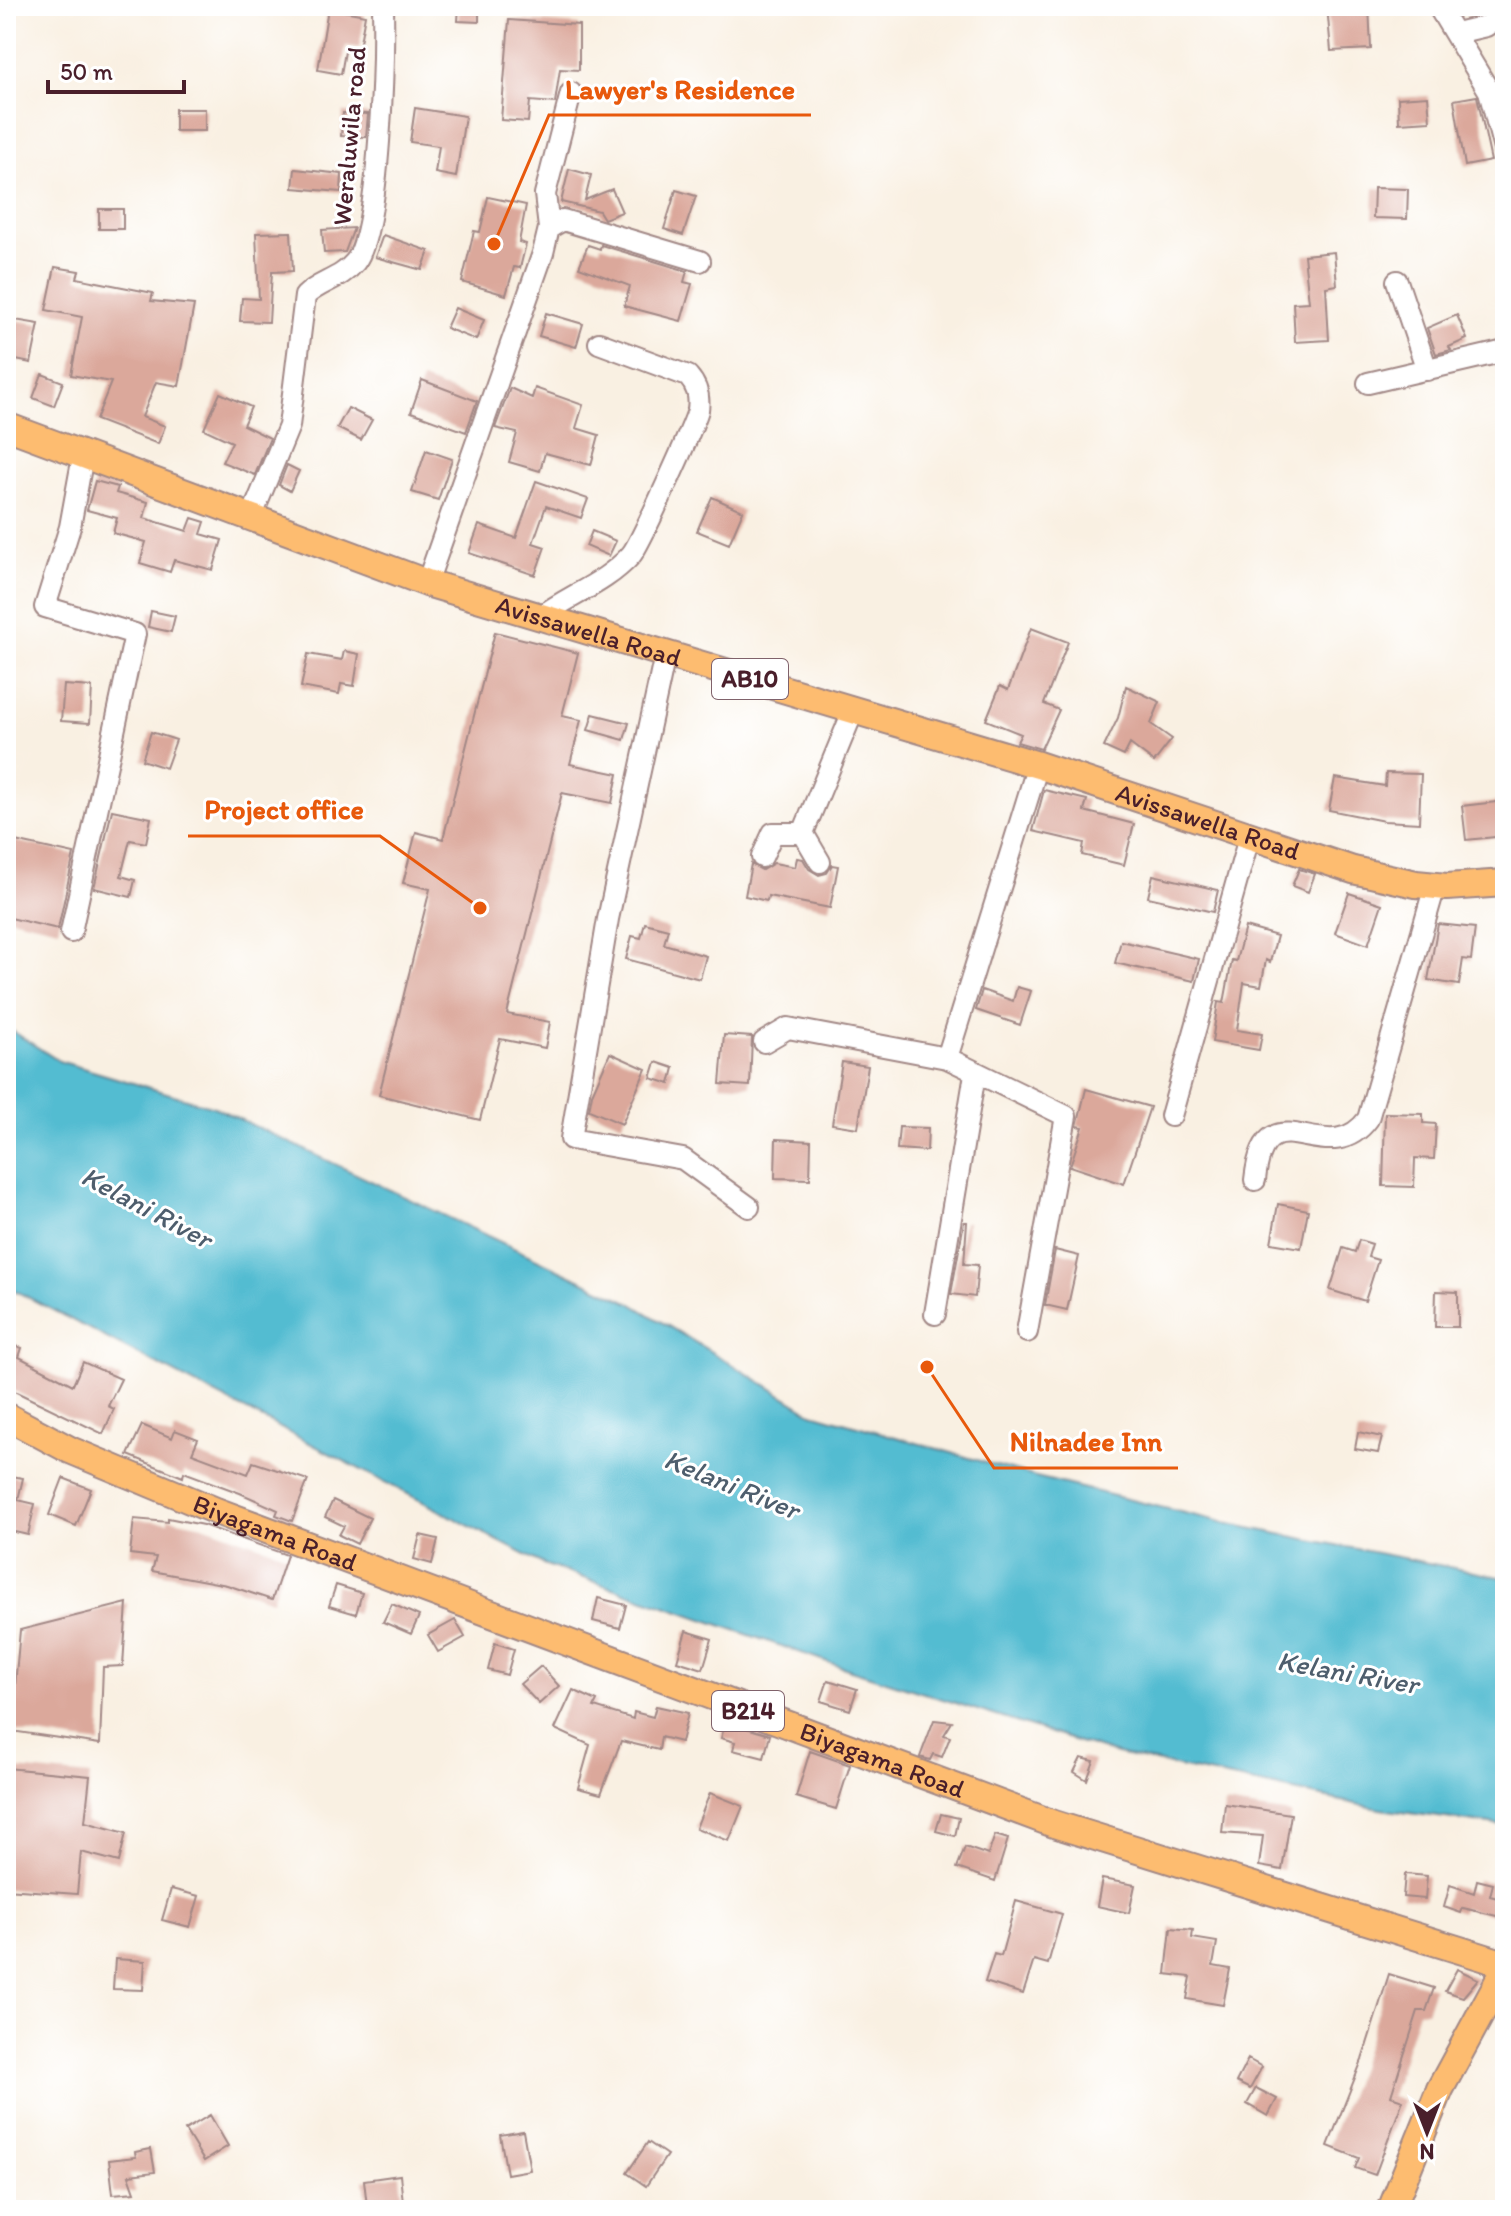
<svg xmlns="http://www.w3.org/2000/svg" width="1511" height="2216" font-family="Itim,sans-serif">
<rect width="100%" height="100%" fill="#fff"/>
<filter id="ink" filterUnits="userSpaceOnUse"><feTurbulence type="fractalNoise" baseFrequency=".0125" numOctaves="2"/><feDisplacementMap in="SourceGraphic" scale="16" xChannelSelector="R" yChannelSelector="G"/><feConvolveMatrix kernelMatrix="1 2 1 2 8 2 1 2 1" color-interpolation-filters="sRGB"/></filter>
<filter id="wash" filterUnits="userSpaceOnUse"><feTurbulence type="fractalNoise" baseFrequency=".006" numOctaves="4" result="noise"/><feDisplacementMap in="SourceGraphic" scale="32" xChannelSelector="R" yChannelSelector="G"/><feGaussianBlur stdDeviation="1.8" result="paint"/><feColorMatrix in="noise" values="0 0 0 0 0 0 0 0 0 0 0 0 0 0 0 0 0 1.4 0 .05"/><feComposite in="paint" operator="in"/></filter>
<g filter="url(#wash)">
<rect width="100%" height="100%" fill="#f9f0e2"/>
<path fill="#53bcd1" stroke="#4e6e7e" stroke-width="2" d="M 6,1027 L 59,1061 L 214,1107 L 630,1303 L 812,1413 L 1036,1477 L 1234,1525 L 1505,1578 L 1505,1826 L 1380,1809 L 1117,1754 L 851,1670 L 543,1564 L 6,1286 Z"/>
<g id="blocks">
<path fill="#dba89b" d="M 459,6 L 479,6 L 479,22 L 458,21 Z
M 1327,6 L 1369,6 L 1371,49 L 1331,51 Z
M 328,8 L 365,15 L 359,48 L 346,46 L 341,74 L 318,70 Z
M 509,20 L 579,25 L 579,70 L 560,69 L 555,103 L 530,101 L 528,122 L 501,120 Z
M 1428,96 L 1430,121 L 1399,123 L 1398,98 Z
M 1477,96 L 1491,161 L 1465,166 L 1454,100 Z
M 415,108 L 465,116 L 456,177 L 435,173 L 439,146 L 410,142 Z
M 175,109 L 205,109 L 205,131 L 175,131 Z
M 343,113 L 368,114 L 366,137 L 341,136 Z
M 295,169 L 342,174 L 341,192 L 293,188 Z
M 569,169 L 591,175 L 585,200 L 612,189 L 622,212 L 604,219 L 599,211 L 561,202 Z
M 1374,188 L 1408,189 L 1407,219 L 1373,218 Z
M 676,190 L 696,196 L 683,235 L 664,229 Z
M 488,197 L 526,205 L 519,242 L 526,244 L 520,268 L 514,267 L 506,295 L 462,282 L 474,231 L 480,232 Z
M 99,209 L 123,209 L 123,229 L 99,229 Z
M 354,228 L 345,252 L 324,253 L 322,230 Z
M 291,232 L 293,271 L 272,272 L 269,322 L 240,321 L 242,298 L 259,299 L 256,233 Z
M 383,235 L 429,251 L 422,270 L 375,257 Z
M 588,245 L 600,249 L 601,245 L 687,271 L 684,282 L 692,284 L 681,321 L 624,306 L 630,286 L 579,267 Z
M 1334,252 L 1337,285 L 1326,287 L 1329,340 L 1295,342 L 1293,303 L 1309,302 L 1304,255 Z
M 55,267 L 79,271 L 77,278 L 153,293 L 151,301 L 194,305 L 179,386 L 156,382 L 142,417 L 165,426 L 158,444 L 96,420 L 111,382 L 71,375 L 82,317 L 46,310 Z
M 455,308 L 484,320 L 476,340 L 446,328 Z
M 546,313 L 583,324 L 576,347 L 539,336 Z
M 1457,315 L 1467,339 L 1449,347 L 1451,350 L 1436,354 L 1427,328 Z
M 9,319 L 39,324 L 31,363 L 6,358 Z
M 42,374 L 63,382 L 54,406 L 33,398 Z
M 422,380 L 477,401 L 466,432 L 411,412 Z
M 510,388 L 532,398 L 535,388 L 583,405 L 576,428 L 599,435 L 591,465 L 545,453 L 540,471 L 509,462 L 517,433 L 495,428 Z
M 220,393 L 251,407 L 243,425 L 270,438 L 255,475 L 222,462 L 232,442 L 204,429 Z
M 348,408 L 372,420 L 361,440 L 337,428 Z
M 426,450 L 452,459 L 438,500 L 412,492 Z
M 287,465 L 299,471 L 290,491 L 279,485 Z
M 95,481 L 118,487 L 116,493 L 148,502 L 144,518 L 187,531 L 192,518 L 205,522 L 201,534 L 222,540 L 213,570 L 174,560 L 170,572 L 140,563 L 146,542 L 113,533 L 117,518 L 87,510 Z
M 536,481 L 588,499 L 581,518 L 546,506 L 533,543 L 545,547 L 535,575 L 469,553 L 479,525 L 516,538 Z
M 712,497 L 743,511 L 729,544 L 697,531 Z
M 592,531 L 616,541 L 609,556 L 586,546 Z
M 151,611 L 175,616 L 171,632 L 148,627 Z
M 1031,628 L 1068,642 L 1044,704 L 1059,710 L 1041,749 L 1017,742 L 1021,734 L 986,720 L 1000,686 L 1008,690 Z
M 495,632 L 578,653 L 562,716 L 581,720 L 570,764 L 618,774 L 612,803 L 562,793 L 507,1014 L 550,1022 L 545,1048 L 500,1039 L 480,1120 L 379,1095 L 430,889 L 403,883 L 416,832 L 443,839 Z
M 344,651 L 359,654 L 354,686 L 341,684 L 339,694 L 301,687 L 308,654 L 342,660 Z
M 64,685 L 92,687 L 90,723 L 61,721 Z
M 1126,686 L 1160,702 L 1151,724 L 1172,739 L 1154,762 L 1130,744 L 1124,756 L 1104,747 L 1118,718 Z
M 593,714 L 629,723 L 624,740 L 588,730 Z
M 151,732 L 176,740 L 166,768 L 142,760 Z
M 1386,773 L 1421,774 L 1419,823 L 1384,821 L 1329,810 L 1335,778 L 1385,786 Z
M 1044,790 L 1087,800 L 1084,811 L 1134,824 L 1124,865 L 1082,855 L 1084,843 L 1033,831 Z
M 1505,801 L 1505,836 L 1466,840 L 1462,806 Z
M 112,810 L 151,818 L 146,843 L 130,840 L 121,876 L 135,880 L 131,897 L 94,888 Z
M 6,839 L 74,854 L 58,929 L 6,917 Z
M 797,858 L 803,859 L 809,869 L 819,875 L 827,873 L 832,865 L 838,866 L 830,908 L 768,896 L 767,901 L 745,896 L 751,864 L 762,870 L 774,863 L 795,867 Z
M 1299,869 L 1315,874 L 1308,892 L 1292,886 Z
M 1153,875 L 1218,890 L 1213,912 L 1148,897 Z
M 1349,893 L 1382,904 L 1368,945 L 1335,933 Z
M 645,923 L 668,929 L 664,944 L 706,956 L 700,979 L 626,959 L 632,936 L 641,938 Z
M 1438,924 L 1475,928 L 1471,960 L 1463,959 L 1459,985 L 1428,980 Z
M 1245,927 L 1277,936 L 1270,962 L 1266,960 L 1261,986 L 1244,983 L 1237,1030 L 1262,1034 L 1259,1050 L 1212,1042 L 1218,1002 L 1224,1003 L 1232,960 L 1236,961 Z
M 1121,941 L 1199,959 L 1194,981 L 1115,963 Z
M 1017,987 L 1031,991 L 1020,1025 L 976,1010 L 982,990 L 1013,1001 Z
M 724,1035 L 752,1037 L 750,1086 L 720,1084 Z
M 610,1053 L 646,1069 L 622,1124 L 589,1110 L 592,1094 Z
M 656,1062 L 674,1068 L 670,1084 L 651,1078 Z
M 842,1062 L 868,1066 L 858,1128 L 832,1124 Z
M 1086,1089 L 1150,1107 L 1124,1184 L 1070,1166 L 1083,1127 L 1077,1126 Z
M 1385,1113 L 1423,1114 L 1423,1123 L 1436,1124 L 1434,1159 L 1415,1158 L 1414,1187 L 1383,1186 Z
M 899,1127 L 928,1128 L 927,1151 L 897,1149 Z
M 776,1139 L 811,1141 L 810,1179 L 775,1178 Z
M 1278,1204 L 1308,1210 L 1301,1248 L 1271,1243 Z
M 964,1222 L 967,1222 L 964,1264 L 978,1265 L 975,1297 L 951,1294 Z
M 1359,1240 L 1372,1244 L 1368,1257 L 1378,1260 L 1365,1301 L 1330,1290 L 1343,1248 L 1355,1252 Z
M 1055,1250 L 1079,1256 L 1067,1310 L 1045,1305 Z
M 1436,1291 L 1458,1292 L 1458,1327 L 1435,1327 Z
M 6,1343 L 22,1348 L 19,1357 L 73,1385 L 83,1362 L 121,1379 L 108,1406 L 114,1409 L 103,1434 L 6,1387 Z
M 142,1425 L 172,1438 L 175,1430 L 198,1439 L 192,1453 L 248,1474 L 253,1462 L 308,1480 L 292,1521 L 276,1515 L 278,1510 L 240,1493 L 184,1472 L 183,1477 L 128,1455 Z
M 1358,1432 L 1382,1437 L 1378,1453 L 1355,1449 Z
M 6,1475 L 23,1478 L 18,1500 L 35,1504 L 28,1535 L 6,1530 Z
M 63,1478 L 91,1489 L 76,1526 L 49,1515 Z
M 333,1500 L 370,1518 L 357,1544 L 339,1535 L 344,1526 L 325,1517 Z
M 168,1518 L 203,1525 L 287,1555 L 272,1600 L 227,1585 L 152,1571 L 156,1557 L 130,1554 L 134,1519 L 168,1522 Z
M 420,1535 L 438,1539 L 432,1564 L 414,1559 Z
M 336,1585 L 362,1593 L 356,1614 L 329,1606 Z
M 598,1598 L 626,1605 L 620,1628 L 593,1621 Z
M 127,1603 L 123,1666 L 103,1667 L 100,1744 L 11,1731 L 20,1630 Z
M 392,1604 L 419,1616 L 411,1634 L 383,1622 Z
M 455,1620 L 465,1637 L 438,1652 L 428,1635 Z
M 686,1631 L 712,1639 L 703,1669 L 677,1661 Z
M 495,1643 L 514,1649 L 507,1675 L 488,1670 Z
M 541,1666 L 559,1686 L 539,1704 L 520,1684 Z
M 828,1680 L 857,1689 L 850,1710 L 821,1701 Z
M 573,1690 L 597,1701 L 594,1707 L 633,1719 L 634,1712 L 653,1717 L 656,1706 L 688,1713 L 681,1742 L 661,1737 L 659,1750 L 621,1741 L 601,1794 L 578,1788 L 590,1745 L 555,1729 Z
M 934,1720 L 952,1722 L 944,1735 L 950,1737 L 942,1757 L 933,1754 L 930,1760 L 920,1757 Z
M 726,1722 L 770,1735 L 764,1758 L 733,1750 L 735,1742 L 721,1738 Z
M 810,1751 L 850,1765 L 836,1809 L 796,1797 Z
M 1081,1758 L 1094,1761 L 1087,1780 L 1074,1772 Z
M 6,1768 L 90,1776 L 85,1822 L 126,1833 L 119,1862 L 81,1852 L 77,1894 L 6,1889 Z
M 710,1793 L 743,1806 L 729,1841 L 696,1828 Z
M 1225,1804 L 1291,1814 L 1282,1870 L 1259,1866 L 1263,1836 L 1222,1833 Z
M 941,1814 L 959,1818 L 955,1836 L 936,1831 Z
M 995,1835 L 1008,1839 L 995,1881 L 957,1868 L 965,1847 L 988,1855 Z
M 1405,1874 L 1427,1876 L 1425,1899 L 1403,1897 Z
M 1102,1879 L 1135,1885 L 1129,1913 L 1097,1906 Z
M 1477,1880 L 1493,1884 L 1490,1896 L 1505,1900 L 1505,1918 L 1463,1908 L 1461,1913 L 1444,1907 L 1450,1885 L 1474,1893 Z
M 171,1889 L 199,1896 L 190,1927 L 162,1920 Z
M 1016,1901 L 1062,1914 L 1048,1964 L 1034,1960 L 1023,1994 L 985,1982 L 994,1954 L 1001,1956 Z
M 1171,1928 L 1193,1930 L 1192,1938 L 1217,1942 L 1213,1966 L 1230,1969 L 1223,2005 L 1187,1999 L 1191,1977 L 1166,1974 Z
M 115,1959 L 145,1961 L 143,1990 L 113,1989 Z
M 1457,1969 L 1478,1979 L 1463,1997 L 1445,1991 Z
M 1389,1974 L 1434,1988 L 1426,2011 L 1418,2011 L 1391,2096 L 1403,2100 L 1375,2175 L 1355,2168 L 1359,2158 L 1328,2146 L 1362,2060 Z
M 1248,2059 L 1262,2067 L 1250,2089 L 1236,2082 Z
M 1256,2088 L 1277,2099 L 1268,2116 L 1247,2104 Z
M 210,2115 L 228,2146 L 204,2161 L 185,2130 Z
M 523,2131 L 530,2170 L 507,2174 L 500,2135 Z
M 648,2142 L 667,2155 L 646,2186 L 627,2173 Z
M 151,2149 L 155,2172 L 129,2175 L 135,2192 L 113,2194 L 109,2160 L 136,2157 L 135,2152 Z
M 400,2175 L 403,2202 L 367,2206 L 364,2180 Z"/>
</g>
</g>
<g filter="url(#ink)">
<use href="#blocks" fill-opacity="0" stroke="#a28886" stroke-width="2"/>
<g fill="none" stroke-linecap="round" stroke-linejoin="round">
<g stroke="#a28886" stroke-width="24">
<path id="minor" d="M 1438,6 L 1489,91 L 1505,153
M 1456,33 L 1486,26 L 1501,15 L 1502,6
M 549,228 L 563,220 L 700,261
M 1397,281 L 1427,370
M 1368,383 L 1505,351
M 251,518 L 289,426 L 305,296 C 320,281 340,280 355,262 C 381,231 384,53 383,6
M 427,583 L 543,253 L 549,228 L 545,194 L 571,93
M 540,617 C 570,595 606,583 631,555 C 640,545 694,425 698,410 C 700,396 697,386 688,376 L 599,343
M 665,655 L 608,919 L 571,1139 L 683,1159 L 749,1207
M 762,857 L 773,833 L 803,833
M 820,862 L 803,833 L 854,709
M 71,932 L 135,634 L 45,607 L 70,527 L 83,456
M 764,1042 L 788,1028 L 947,1058 L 1066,1116 L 1027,1332
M 947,1058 L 1038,765
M 1171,1116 L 1250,834
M 1255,1180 C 1265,1084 1326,1176 1368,1119 L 1435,886
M 935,1314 L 975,1074"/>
</g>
<g stroke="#a28886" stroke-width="30">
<g id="major">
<path id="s1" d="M 6,426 L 427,583 L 1038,765 L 1353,870 L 1416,884 L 1447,887 L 1505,883"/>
<path id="s2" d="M 6,1416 L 70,1450 L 216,1511 L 1054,1824 L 1505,1964"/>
<path d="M 1391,2210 L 1440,2089 L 1505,1969"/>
</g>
</g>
<use href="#minor" stroke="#fff" stroke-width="20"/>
<use href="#major" stroke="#fdbc70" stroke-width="26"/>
</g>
</g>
<g text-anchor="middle" stroke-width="6" stroke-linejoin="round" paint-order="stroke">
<g fill="#fff" stroke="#80626b" stroke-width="2">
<rect x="712" y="659" width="76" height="40" rx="6"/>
<rect x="712" y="1691" width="72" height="40" rx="6"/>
</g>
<g font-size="24" font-weight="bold" fill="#4a1f2b">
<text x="750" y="687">AB10</text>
<text x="748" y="1719">B214</text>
</g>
<g font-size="26" fill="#4a1f2b" stroke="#fff">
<text transform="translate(349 136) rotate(-85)" y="9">Weraluwila road</text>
<text dy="9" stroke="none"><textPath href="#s1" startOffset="618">Avissawella Road</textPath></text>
<text dy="9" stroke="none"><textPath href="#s1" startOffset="1266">Avissawella Road</textPath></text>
<text dy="9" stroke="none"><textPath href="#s2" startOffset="294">Biyagama Road</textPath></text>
<text dy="9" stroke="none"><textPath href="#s2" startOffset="942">Biyagama Road</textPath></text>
</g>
<g font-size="28" font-style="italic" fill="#4e5e6d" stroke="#fff">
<text transform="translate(147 1207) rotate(28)" y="10">Kelani River</text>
<text transform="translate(732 1484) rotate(22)" y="10">Kelani River</text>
<text transform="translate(1348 1672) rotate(10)" y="10">Kelani River</text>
</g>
</g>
<path fill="none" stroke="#e8590c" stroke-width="3" d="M494 244L549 115H811M480 908L380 836H188M927 1367L994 1468H1178"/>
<g fill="#e8590c" stroke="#fff" stroke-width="3">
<circle cx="494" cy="244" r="8"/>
<circle cx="480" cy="908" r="8"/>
<circle cx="927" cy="1367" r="8"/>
</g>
<g font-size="28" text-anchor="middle" font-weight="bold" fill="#e8590c" stroke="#fff" stroke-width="6" stroke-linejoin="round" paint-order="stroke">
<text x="680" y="99">Lawyer's Residence</text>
<text x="284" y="819">Project office</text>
<text x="1086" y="1451">Nilnadee Inn</text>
</g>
<rect width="1511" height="2216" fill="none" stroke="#fff" stroke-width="32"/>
<g transform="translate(1427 2132) rotate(180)" stroke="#ffffff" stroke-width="6" paint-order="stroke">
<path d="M0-6L14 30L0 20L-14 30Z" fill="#4a1f2b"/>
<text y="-12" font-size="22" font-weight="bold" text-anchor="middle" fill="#4a1f2b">N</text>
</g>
<path d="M48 80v12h136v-12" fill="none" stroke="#4a1f2b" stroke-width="4"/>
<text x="60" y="80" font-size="24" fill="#4a1f2b" stroke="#ffffff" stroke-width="6" paint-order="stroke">50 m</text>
</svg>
